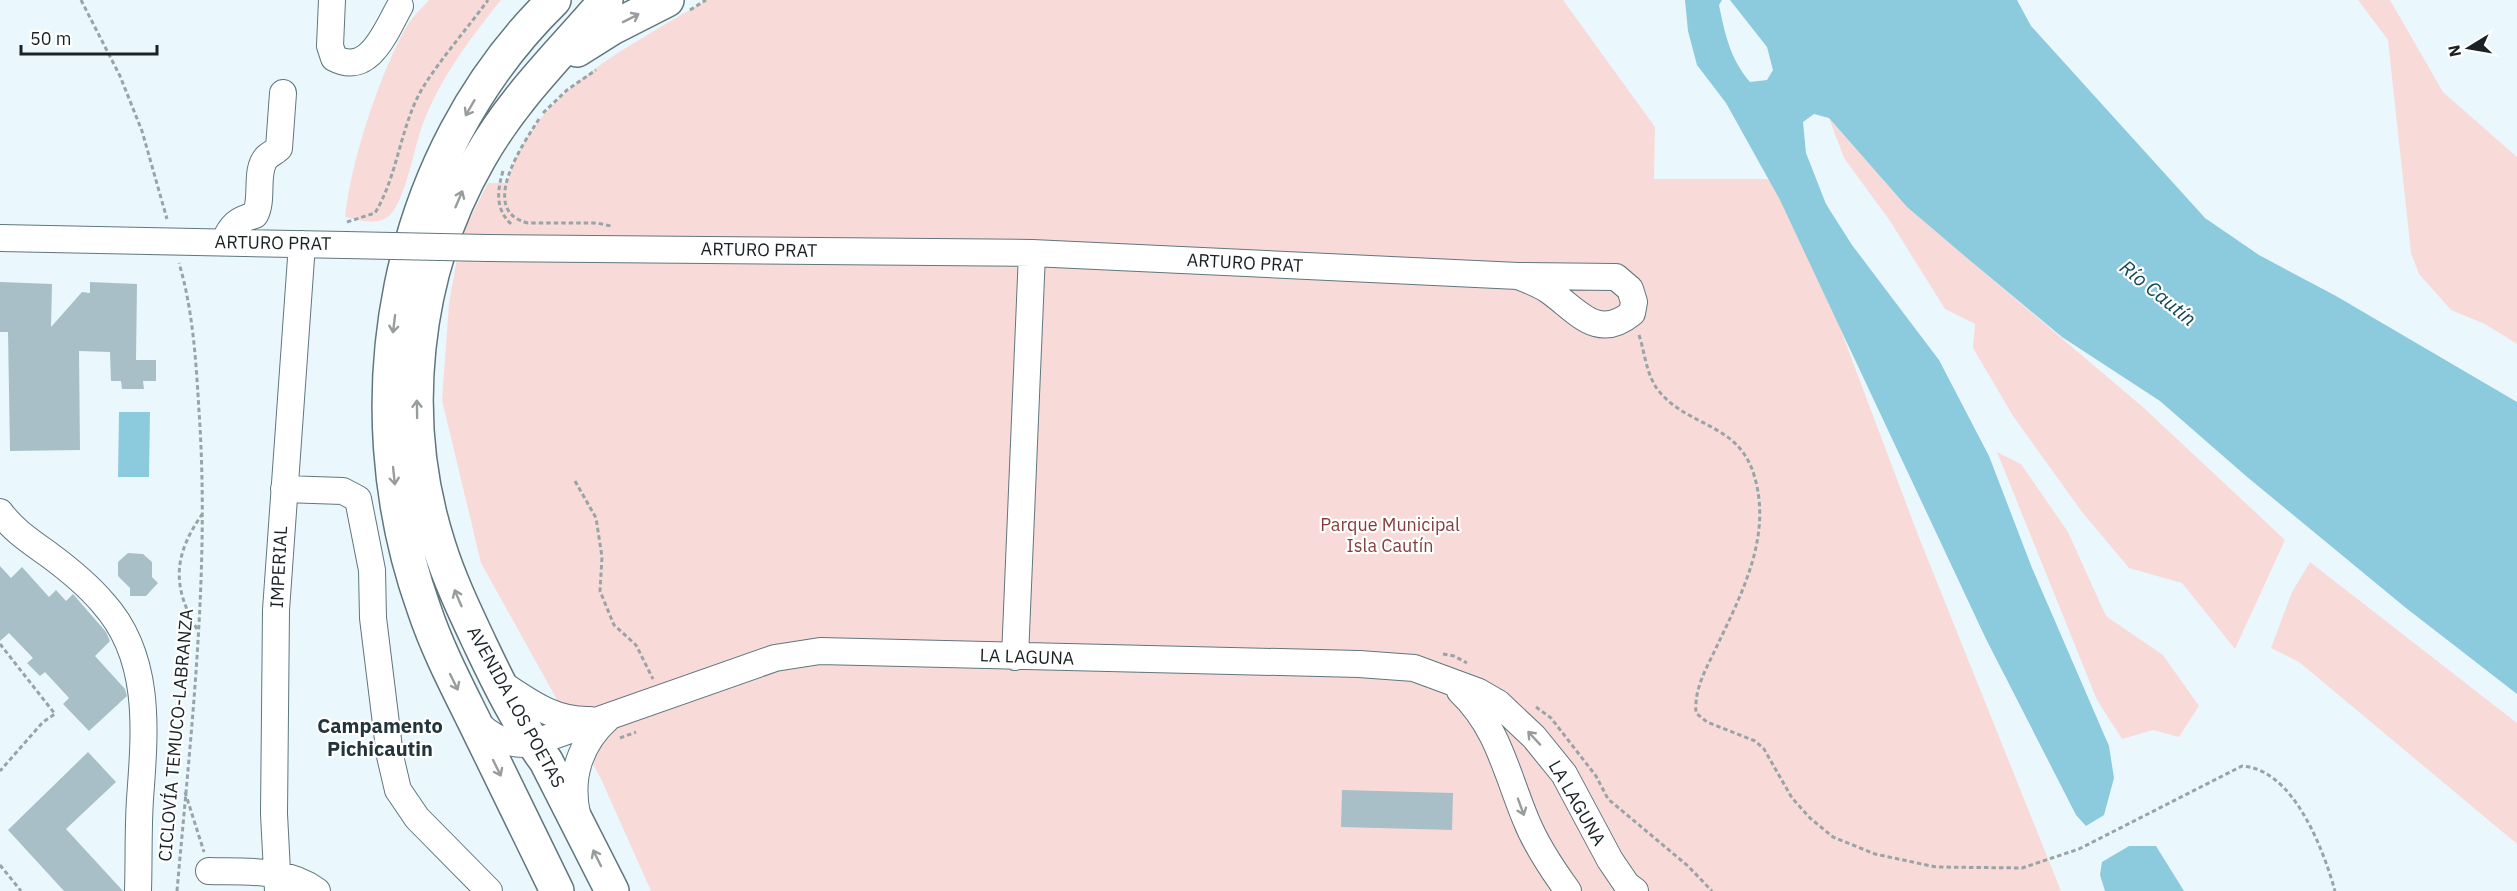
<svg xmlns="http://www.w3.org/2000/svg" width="2517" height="891" font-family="'IBM Plex Sans',sans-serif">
<rect width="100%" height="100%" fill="#eaf8fd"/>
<path fill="#f8dbd8" d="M 429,0 L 501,0 C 472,36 441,77 424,121 C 415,142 406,201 389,216 C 377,226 359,220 345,217 C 351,161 378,79 405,29 C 411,18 421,9 429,0 Z
M 706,0 L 1563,0 L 1655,127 L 1654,179 L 1784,179 L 1918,535 L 2061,891 L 651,891 L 601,779 L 481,563 L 442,400 L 449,304 L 461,236 L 488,183 L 507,183 C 533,90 630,47 706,0 Z
M 2358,0 L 2390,0 L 2443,92 L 2517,157 L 2517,344 L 2485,324 L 2451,310 L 2419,274 L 2411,253 L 2388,40 Z
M 1829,118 L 1907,207 L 2144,408 L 2285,540 L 2235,649 L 2182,583 L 2129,568 L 2082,512 L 2013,416 L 1973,348 L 1975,324 L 1945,309 L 1890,221 L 1844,158 Z
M 1997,452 L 2021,464 L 2068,532 L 2106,616 L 2163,655 L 2199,706 L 2179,737 L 2153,730 L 2122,739 L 2097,700 Z
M 2310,562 L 2517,723 L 2517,844 L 2299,662 L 2271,648 L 2292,592 Z"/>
<path fill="#8ccade" d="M 1685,0 L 1722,0 L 1719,5 C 1725,34 1730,59 1750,82 L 1767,80 L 1773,70 L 1767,47 L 1730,0 L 2017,0 L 2031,26 L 2205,218 L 2259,255 L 2336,296 L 2517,402 L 2517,694 L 2406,608 L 2246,476 L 2160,401 L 2062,337 L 1967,258 L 1907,207 L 1829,118 L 1814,114 L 1803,122 L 1806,153 L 1826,204 L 1852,245 L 1939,360 L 1989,456 L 2032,568 L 2109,746 L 2114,778 L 2104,815 L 2086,826 L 2076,815 L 1986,639 L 1780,200 L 1726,103 L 1697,65 L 1688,31 Z
M 119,412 L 150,412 L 149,477 L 118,477 Z
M 2129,846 L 2156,846 L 2184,891 L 2105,891 L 2100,875 L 2102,862 Z"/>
<path fill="#a8bfc7" d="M 0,282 L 52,284 L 51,327 L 82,292 L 90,293 L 90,282 L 137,284 L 136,360 L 156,360 L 156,381 L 143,381 L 144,389 L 122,389 L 121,381 L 111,381 L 110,352 L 79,351 L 80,450 L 10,451 L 8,332 L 0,332 Z
M 128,553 L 143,554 L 152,562 L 152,577 L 158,583 L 146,596 L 130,596 L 130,588 L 118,576 L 118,562 Z
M 0,566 L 11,578 L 22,567 L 49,597 L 56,590 L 66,601 L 73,594 L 106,632 L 110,641 L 95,656 L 125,689 L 127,696 L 89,731 L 63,704 L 69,698 L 45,672 L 40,676 L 27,663 L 33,658 L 9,633 L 0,641 Z
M 88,752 L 116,782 L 66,829 L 123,891 L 64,891 L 8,830 Z
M 1342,790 L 1453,793 L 1452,830 L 1341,827 Z"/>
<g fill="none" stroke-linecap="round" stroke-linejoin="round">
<g stroke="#60767d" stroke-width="28">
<path id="minor" d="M 332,0 L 330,46 L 334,58 C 370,77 386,30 400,6
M 0,238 L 345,245
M 224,242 C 231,225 237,220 255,215 C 264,199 254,170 267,157 C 270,154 275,152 279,148 L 283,93
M 488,248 L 1032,253 L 1518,276 C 1528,280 1539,284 1548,290 C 1577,310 1597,342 1632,313 L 1634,302 L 1630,289 L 1616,277 L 1518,276
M 284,489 L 343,491 L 358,499 L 372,570 L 373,618 L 390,756 L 398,790 L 417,818 L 489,891
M 0,512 C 13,530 30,541 48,554 C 67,568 87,584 103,603 C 152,657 145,731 140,799 C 138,830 139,860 138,891
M 1015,657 L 1032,253
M 502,684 C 531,703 554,721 590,720
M 1460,691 C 1498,727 1506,772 1526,820 C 1536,845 1552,869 1568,891
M 475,720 C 489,737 511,747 533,743 L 775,658 L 820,651 L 1359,664 L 1414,668 L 1479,692 L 1498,703 L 1534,737 L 1564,774 L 1610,860 L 1627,885 L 1635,891
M 577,814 C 569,777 580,743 608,718
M 209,871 C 246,872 285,868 317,891
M 278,891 L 274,814 L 276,610 L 302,244"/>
</g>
<g stroke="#60767d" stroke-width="36">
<path id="major" d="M 554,0 C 394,156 350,402 424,609 C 438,651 459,690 478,729 C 504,783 531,837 557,891
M 606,0 C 562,52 513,98 479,159 C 413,274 398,420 439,546 C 450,581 466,614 481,646 C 500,686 520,726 546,761 L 612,891
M 577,50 L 612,28 L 667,0"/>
</g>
<path stroke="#98a4a8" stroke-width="3" stroke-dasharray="4.5 3" stroke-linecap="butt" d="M 81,0 L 120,76 L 142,131 L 167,219
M 690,10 L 706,0
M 543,113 L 567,90 L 596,70
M 539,119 C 523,144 477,211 528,223 L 597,223 L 611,226
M 503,171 C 497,192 495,209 512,225
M 347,222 L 375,213 C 398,175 400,127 422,89 C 441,58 467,29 488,0
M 1639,335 C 1645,353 1646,374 1658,390 C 1688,428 1738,422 1754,475 C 1773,536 1741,595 1716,648 C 1706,669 1694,689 1696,713 L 1707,722 L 1755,741 L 1764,749 L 1792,798 L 1810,818 L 1833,837 L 1875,854 L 1936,867 L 2022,868 L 2079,849 L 2242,766 C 2293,769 2323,848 2335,891
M 575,481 L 596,518 L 602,557 L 600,591 L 614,625 L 636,645 L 653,679
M 197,629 C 171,585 174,554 203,513
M 0,644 L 55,714 L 43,722 L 0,771
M 1443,654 L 1454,656 L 1467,663
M 1536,707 L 1551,718 L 1596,776 L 1608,799 L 1688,866 L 1712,891
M 620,738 L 636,732
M 185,792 L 204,852
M 0,865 L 21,891
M 177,891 C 191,732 210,571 199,411 C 196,361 193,310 179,263"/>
<use href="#minor" stroke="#fff" stroke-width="26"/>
<use href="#major" stroke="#fff" stroke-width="33"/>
<g stroke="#60767d" stroke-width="28" stroke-linecap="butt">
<path id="minor-bridge" d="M 345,245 L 488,248"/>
</g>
<use href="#minor-bridge" stroke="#fff" stroke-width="26"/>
</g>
<defs><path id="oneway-shaft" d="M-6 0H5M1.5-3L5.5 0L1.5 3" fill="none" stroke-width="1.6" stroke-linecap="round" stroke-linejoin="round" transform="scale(1.5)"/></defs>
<g stroke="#989c9d">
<use href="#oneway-shaft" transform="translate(631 18) rotate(-27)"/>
<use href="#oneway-shaft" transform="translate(470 108) rotate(120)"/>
<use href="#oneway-shaft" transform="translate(459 199) rotate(-67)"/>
<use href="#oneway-shaft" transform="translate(394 324) rotate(97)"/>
<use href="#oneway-shaft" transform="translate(417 409) rotate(-91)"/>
<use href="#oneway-shaft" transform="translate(394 476) rotate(84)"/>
<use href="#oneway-shaft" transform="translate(458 598) rotate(-113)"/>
<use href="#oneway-shaft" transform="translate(454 682) rotate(64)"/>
<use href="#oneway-shaft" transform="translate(1534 738) rotate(-133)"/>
<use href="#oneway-shaft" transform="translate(497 768) rotate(64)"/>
<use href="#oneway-shaft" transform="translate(1521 807) rotate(70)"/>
<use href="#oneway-shaft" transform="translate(597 858) rotate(-116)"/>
</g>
<g text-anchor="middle" stroke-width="4.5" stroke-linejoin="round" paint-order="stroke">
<g font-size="18" fill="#1a2225" stroke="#fff">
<text transform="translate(273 243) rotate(1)" y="6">ARTURO PRAT</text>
<text transform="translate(759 250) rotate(1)" y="6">ARTURO PRAT</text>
<text transform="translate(1245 263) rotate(3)" y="6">ARTURO PRAT</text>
<text transform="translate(279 567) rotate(-87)" y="6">IMPERIAL</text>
<text transform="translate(1027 657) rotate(2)" y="6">LA LAGUNA</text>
<text transform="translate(516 707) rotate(61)" y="6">AVENIDA LOS POETAS</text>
<text transform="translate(176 735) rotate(-85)" y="6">CICLOVÍA TEMUCO-LABRANZA</text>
<text transform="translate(1577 803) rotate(60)" y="6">LA LAGUNA</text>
</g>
<g font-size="18" fill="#843c3a" stroke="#fff">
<text x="1390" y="531">Parque Municipal<tspan x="1390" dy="21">Isla Cautín</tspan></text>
</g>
<g font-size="20" font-style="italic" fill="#104755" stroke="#fff">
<text transform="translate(2158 293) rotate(39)" y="7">Río Cautín</text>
</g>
<g font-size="20" font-weight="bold" fill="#22353c" stroke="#fff">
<text x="380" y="733">Campamento<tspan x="380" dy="23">Pichicautin</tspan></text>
</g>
</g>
<g transform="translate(2469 48) rotate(259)" stroke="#ffffff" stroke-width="4.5" paint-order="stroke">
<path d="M0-4.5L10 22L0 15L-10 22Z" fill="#1a2225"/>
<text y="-9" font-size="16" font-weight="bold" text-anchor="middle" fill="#1a2225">N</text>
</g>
<path d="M21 45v9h136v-9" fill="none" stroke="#1a2225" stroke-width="3"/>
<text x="30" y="45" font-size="18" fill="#1a2225" stroke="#ffffff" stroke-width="4.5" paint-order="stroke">50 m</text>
</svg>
